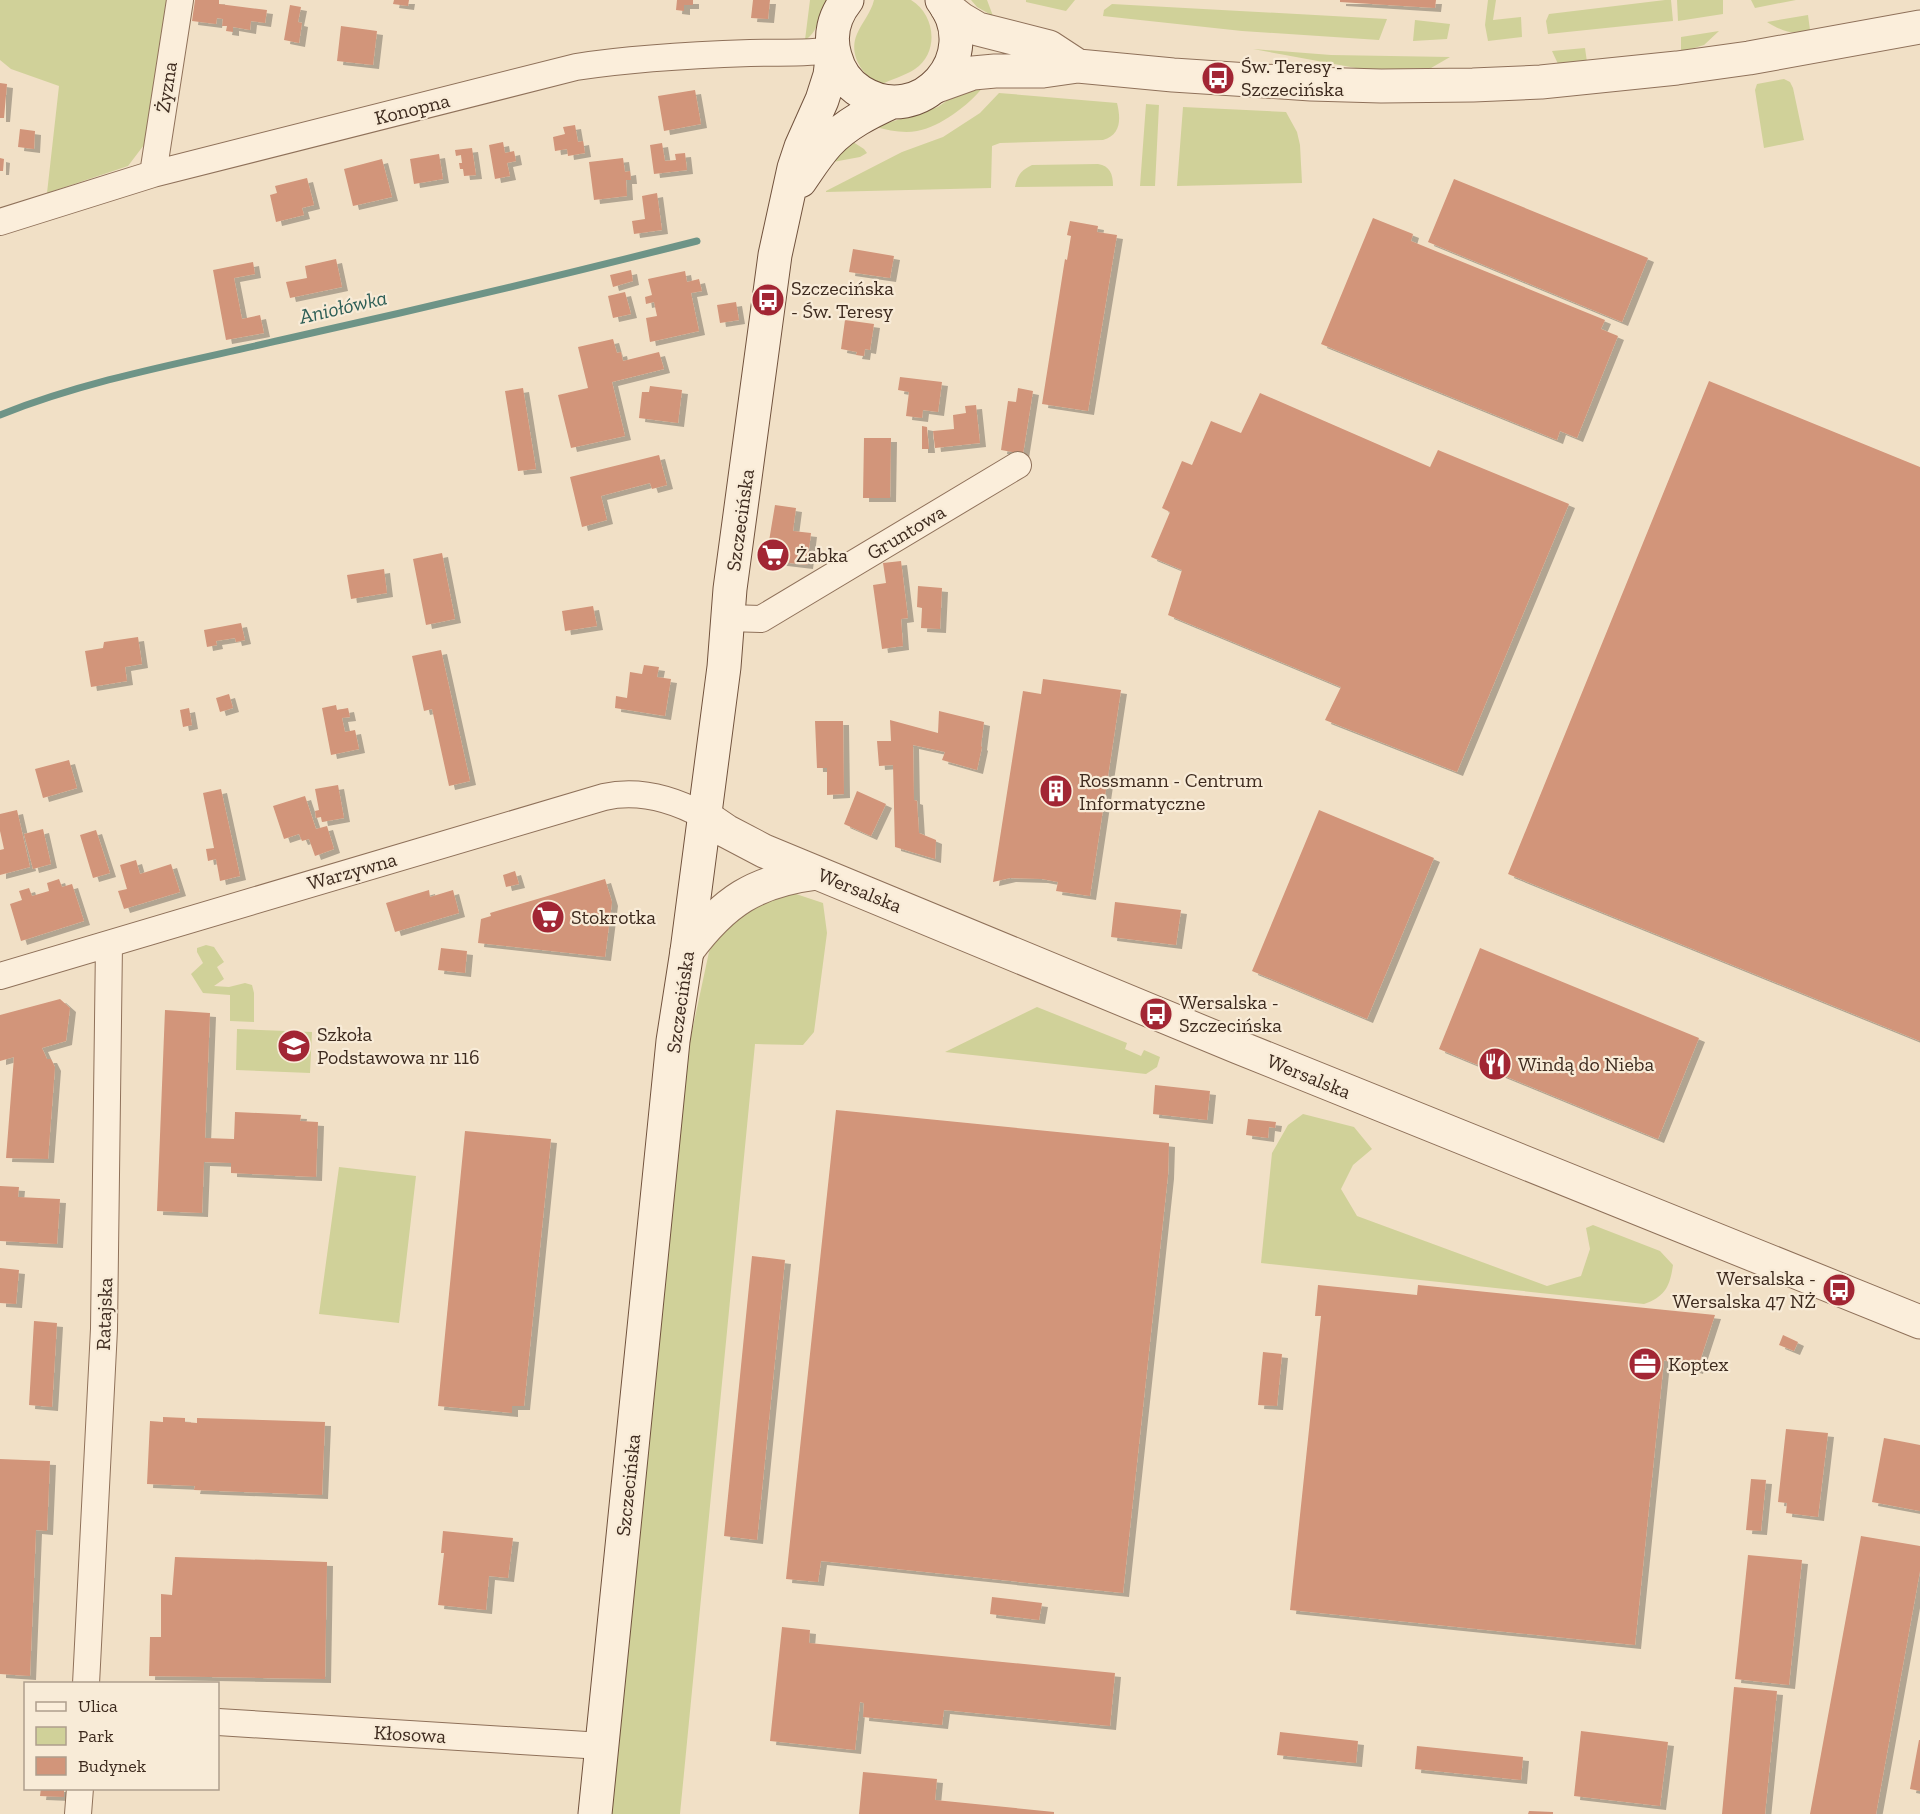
<svg xmlns="http://www.w3.org/2000/svg" width="1920" height="1814" font-family="'Zilla Slab',serif">
<defs>
<filter id="shadow"><feDropShadow dx="6" dy="4" stdDeviation="0" flood-color="#0004"/></filter>
</defs>
<rect width="100%" height="100%" fill="#f1e0c6"/>
<path fill="#d0d199" d="M 0,0 L 172,0 L 150,137 L 128,166 L 47,193 L 59,86 L 11,69 L 0,60 Z
M 810,0 L 828,0 C 822,12 817,34 805,40 Z
M 874,0 L 911,0 C 935,14 940,52 915,69 C 905,76 891,79 880,85 C 862,75 848,54 857,34 C 862,22 871,13 874,0 Z
M 971,0 L 987,0 L 993,16 L 977,7 Z
M 1026,0 L 1075,0 L 1066,11 L 1026,2 Z
M 1488,0 L 1496,0 L 1493,20 L 1521,17 L 1522,37 L 1488,41 L 1485,25 Z
M 1665,0 L 1671,0 L 1673,21 L 1548,34 L 1546,21 L 1549,14 Z
M 1677,0 L 1723,0 L 1723,14 L 1678,21 Z
M 1751,0 L 1796,0 L 1755,8 Z
M 1112,4 L 1387,19 L 1379,40 L 1242,31 L 1103,16 L 1104,10 Z
M 1808,15 L 1810,30 C 1795,37 1780,30 1767,22 Z
M 1415,20 L 1450,24 L 1447,39 L 1413,41 Z
M 1719,31 L 1704,45 L 1681,52 L 1681,37 Z
M 1585,48 L 1587,62 L 1558,64 L 1552,51 Z
M 1253,49 L 1331,55 L 1450,57 L 1431,68 L 1367,70 Z
M 1784,79 L 1790,82 L 1793,88 L 1804,140 L 1764,148 L 1755,90 L 1757,84 Z
M 983,87 C 969,105 940,127 917,131 C 903,134 889,130 875,127 L 938,107 L 963,89 Z
M 999,93 L 1117,103 C 1121,119 1121,135 1103,140 L 1000,143 L 992,146 L 991,188 L 826,192 L 826,191 L 902,152 L 943,137 L 980,113 Z
M 1146,104 L 1159,105 L 1155,186 L 1140,186 Z
M 1183,107 L 1286,112 L 1297,132 L 1300,145 L 1302,183 L 1177,186 Z
M 850,140 L 864,149 L 867,153 L 860,157 L 833,162 Z
M 1098,164 C 1110,166 1113,174 1113,186 L 1015,187 C 1017,176 1021,170 1032,165 Z
M 793,893 L 823,903 L 827,933 L 814,1032 L 803,1045 L 755,1044 L 680,1814 L 611,1814 L 685,1064 L 709,952 L 719,932 L 745,910 Z
M 206,945 L 214,947 L 224,962 L 217,967 L 224,979 L 214,986 L 229,987 L 245,983 L 252,985 L 254,993 L 254,1022 L 230,1021 L 230,995 L 203,993 L 191,974 L 203,963 L 197,952 L 197,948 Z
M 1037,1007 L 1127,1043 L 1125,1049 L 1141,1056 L 1144,1050 L 1160,1057 L 1157,1067 L 1146,1074 L 945,1052 Z
M 237,1029 L 312,1032 L 310,1073 L 236,1070 Z
M 1303,1114 L 1354,1127 L 1372,1149 L 1353,1165 L 1341,1189 L 1357,1216 L 1547,1286 L 1581,1276 L 1590,1249 L 1586,1228 L 1593,1225 L 1660,1251 L 1673,1265 C 1670,1286 1665,1297 1644,1304 L 1261,1263 L 1272,1153 L 1288,1125 Z
M 339,1167 L 416,1176 L 399,1323 L 319,1314 Z"/>
<g fill="none" stroke-linecap="round" stroke-linejoin="round">
<path stroke="#6e9487" stroke-width="7" d="M 0,415 C 90,379 187,362 281,340 C 420,309 559,276 697,241"/>
</g>
<path fill="#d2957a" filter="url(#shadow)" d="M 195,0 L 219,0 L 219,4 L 267,10 L 265,23 L 251,21 L 250,30 L 233,27 L 233,32 L 226,31 L 227,26 L 222,26 L 223,19 L 217,18 L 216,24 L 192,21 Z
M 394,0 L 409,0 L 408,6 L 393,4 Z
M 677,0 L 693,0 L 693,5 L 684,5 L 684,11 L 676,10 Z
M 753,0 L 770,0 L 768,19 L 751,18 Z
M 1340,0 L 1436,0 L 1435,8 L 1340,2 Z
M 290,5 L 301,7 L 298,22 L 302,23 L 299,43 L 284,40 Z
M 341,26 L 377,31 L 373,65 L 337,61 Z
M 0,83 L 7,84 L 4,118 L 0,118 Z
M 695,90 L 701,124 L 664,131 L 658,96 Z
M 575,125 L 578,142 L 583,141 L 585,153 L 568,156 L 567,149 L 555,151 L 553,137 L 565,134 L 563,127 Z
M 20,129 L 35,131 L 34,149 L 18,147 Z
M 503,142 L 505,153 L 514,151 L 516,161 L 507,163 L 510,176 L 495,179 L 489,145 Z
M 662,143 L 665,161 L 676,160 L 675,154 L 685,153 L 687,170 L 654,174 L 650,145 Z
M 472,148 L 476,175 L 464,176 L 463,169 L 460,169 L 459,163 L 462,163 L 461,155 L 456,156 L 455,150 Z
M 439,154 L 443,179 L 414,184 L 410,159 Z
M 0,158 L 4,159 L 3,171 L 0,171 Z
M 623,158 L 625,172 L 630,171 L 631,180 L 626,180 L 627,196 L 594,200 L 589,162 Z
M 382,159 L 392,197 L 353,206 L 344,169 Z
M 307,178 L 314,205 L 302,208 L 304,215 L 276,222 L 270,195 L 277,193 L 275,186 Z
M 1454,179 L 1648,258 L 1622,322 L 1428,242 Z
M 657,193 L 662,230 L 634,234 L 632,221 L 645,219 L 642,196 Z
M 1373,218 L 1413,234 L 1411,241 L 1605,320 L 1601,329 L 1618,336 L 1577,438 L 1560,431 L 1557,440 L 1321,344 Z
M 1070,221 L 1098,226 L 1097,232 L 1117,235 L 1088,411 L 1042,404 L 1065,259 L 1067,260 L 1071,236 L 1067,235 Z
M 853,249 L 894,256 L 890,278 L 849,272 Z
M 336,259 L 342,287 L 290,298 L 286,282 L 307,278 L 305,266 Z
M 253,262 L 255,274 L 234,278 L 242,319 L 260,315 L 264,333 L 226,340 L 213,270 Z
M 631,270 L 633,281 L 613,287 L 610,275 Z
M 685,271 L 687,282 L 699,279 L 702,291 L 691,293 L 699,331 L 650,342 L 646,318 L 657,316 L 654,302 L 646,304 L 645,297 L 652,295 L 648,279 Z
M 625,292 L 631,314 L 613,318 L 608,296 Z
M 736,302 L 739,320 L 720,323 L 717,305 Z
M 845,320 L 874,324 L 870,350 L 865,349 L 864,356 L 856,355 L 857,352 L 841,349 Z
M 613,339 L 617,353 L 621,352 L 623,361 L 659,352 L 664,369 L 612,382 L 625,436 L 571,448 L 558,395 L 588,388 L 578,347 Z
M 900,377 L 942,382 L 938,412 L 923,410 L 922,418 L 906,416 L 909,392 L 898,390 Z
M 1709,381 L 1920,467 L 1920,1041 L 1508,874 Z
M 650,386 L 682,390 L 678,423 L 639,418 L 642,392 L 649,392 Z
M 523,388 L 536,469 L 518,471 L 505,391 Z
M 1018,388 L 1033,391 L 1023,454 L 1001,450 L 1008,401 L 1016,402 Z
M 1260,393 L 1430,467 L 1438,450 L 1569,504 L 1457,772 L 1325,720 L 1341,687 L 1168,615 L 1182,570 L 1151,557 L 1170,512 L 1162,508 L 1182,461 L 1192,465 L 1211,421 L 1241,433 Z
M 976,405 L 980,443 L 935,448 L 933,431 L 954,429 L 953,415 L 966,413 L 965,406 Z
M 922,426 L 927,427 L 929,449 L 922,449 Z
M 864,438 L 891,438 L 890,498 L 863,498 Z
M 659,455 L 667,485 L 652,489 L 650,483 L 601,496 L 607,520 L 582,527 L 570,477 Z
M 775,505 L 796,508 L 793,531 L 811,533 L 807,565 L 773,561 L 767,553 Z
M 442,553 L 455,619 L 426,625 L 413,559 Z
M 901,561 L 908,618 L 901,619 L 903,646 L 882,649 L 873,585 L 886,583 L 883,563 Z
M 384,569 L 387,593 L 351,599 L 347,575 Z
M 918,586 L 942,588 L 940,629 L 921,628 L 922,608 L 917,607 Z
M 593,606 L 597,626 L 565,631 L 562,611 Z
M 241,623 L 245,640 L 236,642 L 235,638 L 216,641 L 217,645 L 207,647 L 204,630 Z
M 138,637 L 142,664 L 125,667 L 127,681 L 91,687 L 85,651 L 103,648 L 104,642 Z
M 441,650 L 470,781 L 449,786 L 432,709 L 424,711 L 412,656 Z
M 644,665 L 659,667 L 657,677 L 671,679 L 665,716 L 615,708 L 616,696 L 627,698 L 630,672 L 642,674 Z
M 1043,679 L 1121,690 L 1090,896 L 1056,891 L 1058,882 L 1042,879 L 1010,878 L 993,882 L 1023,691 L 1041,694 Z
M 229,694 L 233,708 L 220,712 L 216,698 Z
M 336,705 L 337,710 L 348,708 L 350,717 L 342,718 L 345,732 L 355,730 L 359,749 L 331,755 L 322,708 Z
M 189,708 L 192,725 L 183,727 L 180,710 Z
M 939,711 L 984,722 L 981,746 L 982,747 L 977,770 L 942,760 L 945,752 L 913,745 L 914,800 L 917,801 L 919,833 L 936,840 L 935,859 L 895,847 L 893,765 L 879,766 L 877,741 L 891,741 L 890,720 L 938,733 Z
M 815,721 L 843,721 L 844,794 L 827,795 L 827,768 L 817,768 Z
M 69,760 L 77,788 L 43,798 L 35,769 Z
M 338,785 L 344,818 L 322,822 L 321,817 L 316,818 L 315,811 L 319,810 L 315,789 Z
M 221,789 L 240,876 L 220,881 L 216,859 L 208,861 L 206,849 L 214,848 L 203,793 Z
M 857,791 L 886,804 L 871,836 L 844,824 Z
M 305,796 L 316,829 L 327,826 L 334,849 L 315,856 L 309,839 L 302,841 L 299,834 L 284,839 L 273,806 Z
M 17,810 L 30,867 L 0,875 L 0,850 L 4,849 L 0,831 L 0,814 Z
M 1319,810 L 1434,858 L 1367,1019 L 1252,971 Z
M 43,829 L 51,864 L 33,869 L 24,834 Z
M 96,830 L 110,873 L 93,878 L 80,835 Z
M 136,860 L 140,874 L 171,864 L 180,892 L 124,909 L 118,891 L 127,889 L 120,865 Z
M 515,871 L 519,884 L 506,887 L 503,875 Z
M 59,879 L 62,887 L 72,884 L 84,921 L 21,941 L 10,904 L 22,900 L 19,891 L 29,888 L 32,896 L 49,891 L 47,883 Z
M 605,879 L 612,902 L 605,957 L 478,943 L 481,919 L 491,916 L 490,913 Z
M 429,890 L 430,897 L 453,890 L 459,913 L 395,932 L 386,903 Z
M 1115,902 L 1181,910 L 1176,945 L 1111,937 Z
M 441,948 L 467,951 L 465,973 L 438,970 Z
M 1480,948 L 1699,1038 L 1658,1139 L 1439,1049 Z
M 60,999 L 70,1008 L 66,1041 L 42,1048 L 47,1059 L 51,1059 L 55,1067 L 48,1159 L 6,1158 L 14,1057 L 0,1061 L 0,1015 Z
M 165,1010 L 210,1013 L 205,1138 L 234,1139 L 235,1112 L 301,1115 L 300,1121 L 318,1122 L 316,1177 L 231,1173 L 231,1163 L 204,1162 L 202,1213 L 157,1211 Z
M 1155,1085 L 1210,1091 L 1207,1120 L 1153,1114 Z
M 836,1110 L 1169,1143 L 1168,1175 L 1123,1593 L 821,1561 L 818,1582 L 786,1579 Z
M 1248,1119 L 1276,1122 L 1275,1128 L 1269,1127 L 1268,1138 L 1246,1135 Z
M 465,1131 L 551,1139 L 524,1406 L 512,1406 L 512,1413 L 438,1406 Z
M 0,1186 L 19,1187 L 18,1197 L 60,1199 L 57,1244 L 0,1241 Z
M 752,1256 L 785,1260 L 757,1540 L 724,1536 Z
M 0,1268 L 19,1270 L 16,1304 L 0,1303 Z
M 1318,1285 L 1417,1295 L 1418,1285 L 1715,1315 L 1697,1370 L 1664,1360 L 1635,1645 L 1290,1610 L 1321,1316 L 1315,1316 Z
M 34,1321 L 57,1323 L 52,1407 L 29,1405 Z
M 1783,1335 L 1798,1342 L 1794,1351 L 1779,1345 Z
M 1263,1352 L 1282,1354 L 1277,1406 L 1258,1405 Z
M 163,1417 L 185,1418 L 185,1422 L 197,1423 L 197,1418 L 325,1422 L 322,1495 L 194,1490 L 195,1486 L 147,1484 L 150,1421 L 163,1422 Z
M 1786,1429 L 1828,1433 L 1818,1517 L 1786,1513 L 1787,1503 L 1778,1502 Z
M 1884,1438 L 1920,1445 L 1920,1511 L 1872,1502 Z
M 0,1459 L 50,1461 L 47,1531 L 36,1530 L 30,1676 L 0,1674 Z
M 1751,1479 L 1766,1480 L 1761,1531 L 1746,1530 Z
M 443,1531 L 513,1538 L 508,1578 L 489,1576 L 486,1610 L 438,1605 L 444,1553 L 441,1553 Z
M 1861,1536 L 1920,1546 L 1920,1571 L 1876,1814 L 1810,1814 Z
M 1748,1555 L 1802,1560 L 1789,1685 L 1735,1679 Z
M 175,1557 L 327,1562 L 325,1679 L 149,1676 L 150,1637 L 161,1637 L 161,1594 L 172,1595 Z
M 992,1597 L 1042,1603 L 1039,1620 L 990,1614 Z
M 782,1627 L 810,1630 L 809,1643 L 1115,1673 L 1110,1726 L 944,1710 L 942,1725 L 863,1717 L 864,1703 L 860,1702 L 855,1750 L 770,1741 Z
M 1734,1687 L 1777,1691 L 1765,1814 L 1722,1814 Z
M 1581,1731 L 1668,1742 L 1660,1806 L 1574,1796 Z
M 1280,1732 L 1358,1741 L 1356,1763 L 1277,1755 Z
M 1919,1740 L 1920,1740 L 1920,1791 L 1910,1789 Z
M 1417,1746 L 1523,1757 L 1521,1780 L 1415,1769 Z
M 863,1772 L 937,1779 L 935,1800 L 1054,1812 L 1054,1814 L 859,1814 Z
M 41,1788 L 64,1788 L 64,1797 L 40,1796 Z
M 1529,1811 L 1553,1812 L 1553,1814 L 1528,1814 Z"/>
<g fill="none" stroke-linecap="round" stroke-linejoin="round">
<g stroke="#8f715a" stroke-width="28">
<path id="minor" d="M 153,174 L 180,0
M 0,222 L 153,174 L 576,67 C 633,58 692,55 750,53 C 778,52 806,54 833,50
M 728,618 L 761,619 L 1018,465
M 0,976 L 604,797 C 640,789 673,799 704,816
M 86,1684 L 104,1329 L 109,944
M 218,1722 L 602,1746
M 78,1814 L 80,1788"/>
</g>
<g stroke="#8f715a" stroke-width="35">
<path id="tertiary" d="M 947,8 L 961,19 L 978,29 L 1049,47 L 1078,66
M 934,87 L 973,73 L 995,71 L 1043,71 L 1078,66 L 1173,75 L 1311,84 L 1381,86 L 1473,85 L 1541,82 L 1677,68 L 1749,58 L 1920,27
M 704,816 L 726,831 L 764,851 L 1238,1047 L 1920,1322
M 687,951 C 724,901 755,881 817,873"/>
</g>
<g stroke="#71523d" stroke-width="35">
<path id="secondary" d="M 847,0 C 834,16 829,36 835,56 C 839,71 848,84 861,92 C 921,129 985,55 942,0
M 800,181 C 809,168 817,155 828,143 C 846,124 870,112 892,102
M 595,1814 L 673,1041 L 687,951 L 724,667 L 730,589 L 775,255 L 794,168 L 801,147 L 822,100 L 830,75 L 833,50"/>
</g>
<use href="#minor" stroke="#fbeedb" stroke-width="26"/>
<use href="#tertiary" stroke="#fbeedb" stroke-width="33"/>
<use href="#secondary" stroke="#fbeedb" stroke-width="33"/>
</g>
<defs>
<g id="bus-disc" transform="scale(1.725)"><circle r="9.5" fill="#a22634" stroke="#f8ebd7"/><path d="M-5-6H5V4H4V6H2V4H-2V6H-4V4H-5ZM-3.5-4V0h7V-4ZM-3.5 1.2v1.5H-2V1.2ZM2 1.2v1.5H3.5V1.2Z" fill="#fff"/></g>
<g id="supermarket-disc" transform="scale(1.725)"><circle r="9.5" fill="#a22634" stroke="#f8ebd7"/><path d="M-6-5.5h2.5l.6 2H6L4.5 2H-2.5L-4.4-4H-6ZM-1.5 3.2a1.3 1.3 0 1 0 .1 0ZM3 3.2a1.3 1.3 0 1 0 .1 0Z" fill="#fff"/></g>
<g id="building-disc" transform="scale(1.725)"><circle r="9.5" fill="#a22634" stroke="#f8ebd7"/><path d="M-4-6H4V6H1V3H-1V6H-4ZM-2.5-4.3h1.7v1.8h-1.7ZM.8-4.3h1.7v1.8H.8ZM-2.5-1h1.7V.8h-1.7ZM.8-1h1.7V.8H.8Z" fill="#fff"/></g>
<g id="school-disc" transform="scale(1.725)"><circle r="9.5" fill="#a22634" stroke="#f8ebd7"/><path d="M0-5L7-2L0 1L-7-2ZM-4 1L0 2.5L4 1V4Q0 6-4 4Z" fill="#fff"/></g>
<g id="restaurant-disc" transform="scale(1.725)"><circle r="9.5" fill="#a22634" stroke="#f8ebd7"/><path d="M-5-6h1v4h1v-4h1v4h1v-4h1v5L-1.5 .5V6h-2V.5L-5-1ZM5-6V6H3V1.5H1.5Q1.5-4 5-6Z" fill="#fff"/></g>
<g id="office-disc" transform="scale(1.725)"><circle r="9.5" fill="#a22634" stroke="#f8ebd7"/><path d="M-6-3h4V-5.5h4V-3h4V5H-6ZM-1-4.5V-3h2v-1.5ZM-6 0V1H6V0Z" fill="#fff"/></g>
</defs>
<g fill-rule="evenodd">
<use href="#bus-disc" x="1218" y="78"/>
<use href="#bus-disc" x="768" y="300"/>
<use href="#supermarket-disc" x="773" y="555"/>
<use href="#building-disc" x="1056" y="791"/>
<use href="#supermarket-disc" x="548" y="917"/>
<use href="#bus-disc" x="1156" y="1014"/>
<use href="#school-disc" x="294" y="1046"/>
<use href="#restaurant-disc" x="1495" y="1064"/>
<use href="#bus-disc" x="1839" y="1290"/>
<use href="#office-disc" x="1645" y="1364"/>
</g>
<g text-anchor="middle" stroke-width="4.5" stroke-linejoin="round" paint-order="stroke">
<g font-size="20" fill="#3e2b1f" stroke="#f8ebd7" text-anchor="start">
<text x="1241" y="73">Św. Teresy -<tspan x="1241" dy="23">Szczecińska</tspan></text>
<text x="791" y="295">Szczecińska<tspan x="791" dy="23">- Św. Teresy</tspan></text>
<text x="796" y="562">Żabka</text>
<text x="1079" y="787">Rossmann - Centrum<tspan x="1079" dy="23">Informatyczne</tspan></text>
<text x="571" y="924">Stokrotka</text>
<text x="1179" y="1009">Wersalska -<tspan x="1179" dy="23">Szczecińska</tspan></text>
<text x="317" y="1041">Szkoła<tspan x="317" dy="23">Podstawowa nr 116</tspan></text>
<text x="1518" y="1071">Windą do Nieba</text>
<text x="1816" y="1285" text-anchor="end">Wersalska -<tspan x="1816" dy="23">Wersalska 47 NŻ</tspan></text>
<text x="1668" y="1371">Koptex</text>
</g>
<g font-size="20" fill="#3e2b1f" stroke="#f8ebd7">
<text transform="translate(166 87) rotate(-81)" y="7">Żyzna</text>
<text transform="translate(412 109) rotate(-14)" y="7">Konopna</text>
<text transform="translate(740 520) rotate(-82)" y="7">Szczecińska</text>
<text transform="translate(906 532) rotate(-31)" y="7">Gruntowa</text>
<text transform="translate(352 871) rotate(-16)" y="7">Warzywna</text>
<text transform="translate(860 890) rotate(22)" y="7">Wersalska</text>
<text transform="translate(680 1002) rotate(-82)" y="7">Szczecińska</text>
<text transform="translate(1309 1076) rotate(22)" y="7">Wersalska</text>
<text transform="translate(104 1314) rotate(-88)" y="7">Ratajska</text>
<text transform="translate(628 1485) rotate(-84)" y="7">Szczecińska</text>
<text transform="translate(410 1734) rotate(3)" y="7">Kłosowa</text>
</g>
<g font-size="21" font-style="italic" fill="#2d5e56" stroke="#f8ebd7">
<text transform="translate(343 307) rotate(-13)" y="7">Aniołówka</text>
</g>
</g>
<rect x="24" y="1682" width="195" height="108" fill="#f8ebd7" stroke="#ae9e8d" stroke-width="1.5"/>
<rect x="36" y="1702" width="30" height="9" fill="#fbeedb" stroke="#ae9e8d" stroke-width="1.5"/>
<text x="78" y="1712" font-size="18" fill="#3e2b1f">Ulica</text>
<rect x="36" y="1727" width="30" height="18" fill="#d0d199" stroke="#ae9e8d" stroke-width="1.5"/>
<text x="78" y="1742" font-size="18" fill="#3e2b1f">Park</text>
<rect x="36" y="1757" width="30" height="18" fill="#d2957a" stroke="#ae9e8d" stroke-width="1.5"/>
<text x="78" y="1772" font-size="18" fill="#3e2b1f">Budynek</text>
</svg>
